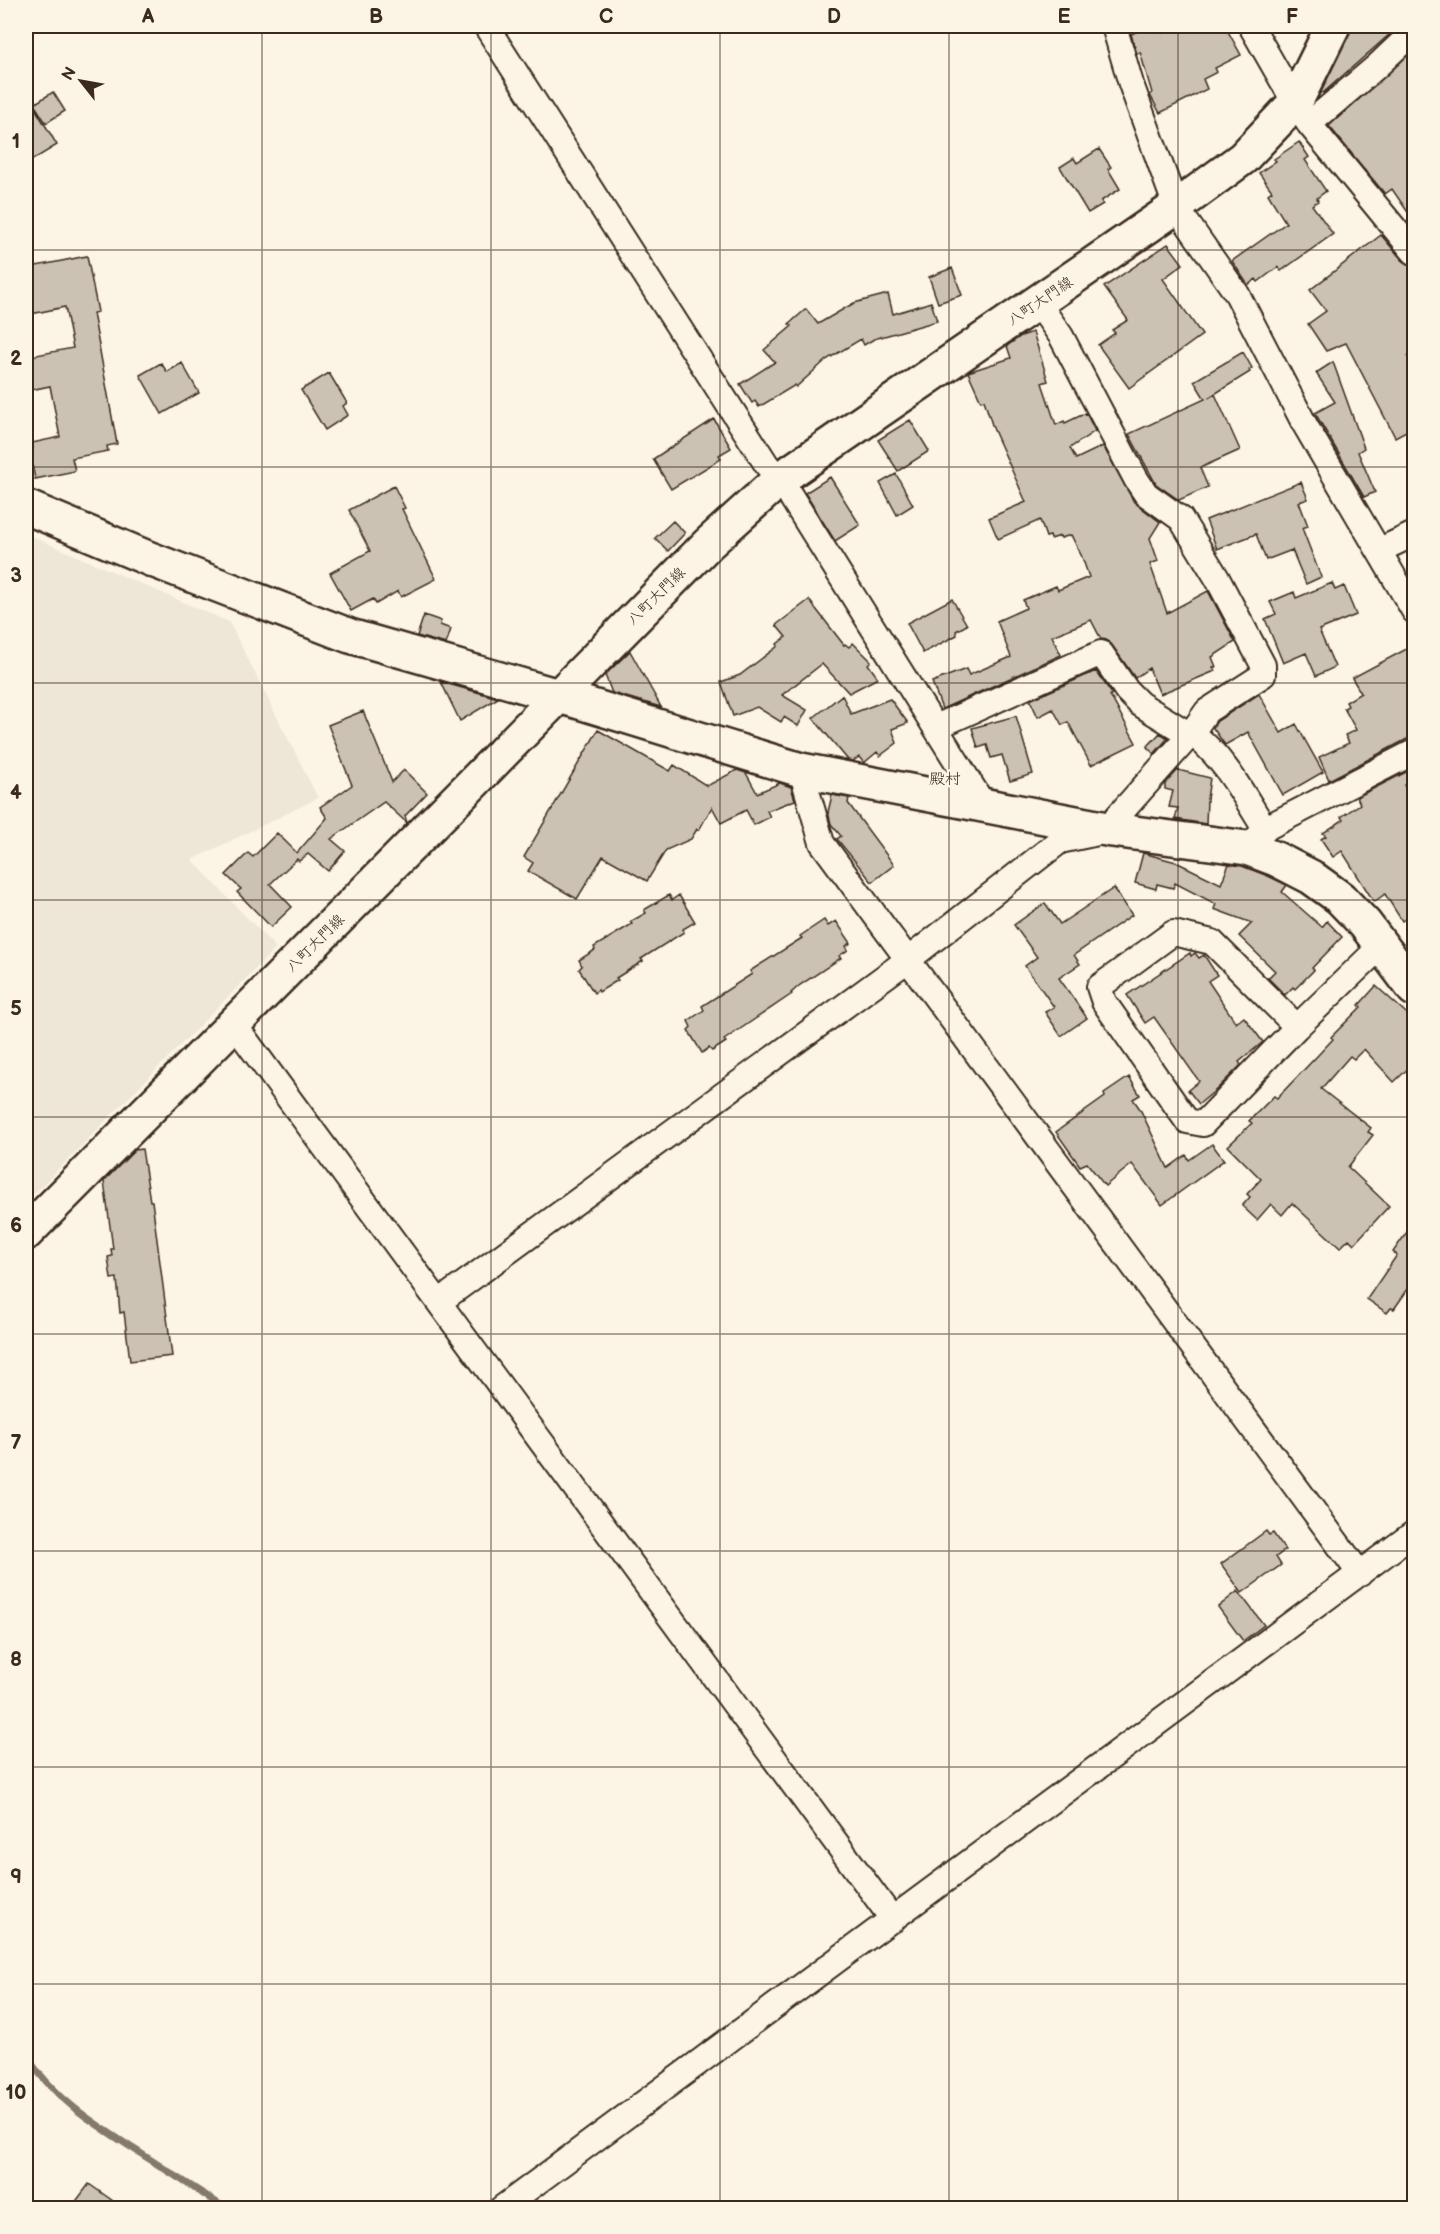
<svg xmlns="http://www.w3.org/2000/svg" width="1440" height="2234" font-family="'Balsamiq Sans','Klee One',sans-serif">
<rect width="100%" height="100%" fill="#fcf5e5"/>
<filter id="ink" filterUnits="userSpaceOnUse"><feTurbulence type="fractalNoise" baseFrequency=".0167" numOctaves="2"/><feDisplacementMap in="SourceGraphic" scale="12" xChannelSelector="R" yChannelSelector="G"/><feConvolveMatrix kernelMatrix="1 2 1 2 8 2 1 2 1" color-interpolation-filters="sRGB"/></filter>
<g filter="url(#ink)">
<path fill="#eee6d6" d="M 26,534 L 229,622 L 318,798 L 192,860 L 276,948 L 26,1202 Z"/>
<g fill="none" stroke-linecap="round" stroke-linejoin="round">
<path stroke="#85796b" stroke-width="7" d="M 26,2056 C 57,2101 92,2122 137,2151 C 166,2170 196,2189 225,2208"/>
</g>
<path fill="#ccc2b3" stroke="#3b2a1e" stroke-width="1.5" d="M 1150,26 L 1158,26 L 1162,33 L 1178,26 L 1225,26 L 1241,55 L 1215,68 L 1217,72 L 1203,79 L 1207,89 L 1160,113 L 1150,95 L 1152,93 L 1140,52 L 1137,54 L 1131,34 Z
M 1353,26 L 1399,26 L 1323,93 L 1321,92 Z
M 1414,50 L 1414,221 L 1392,189 L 1385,194 L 1329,126 Z
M 53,92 L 65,111 L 46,123 L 34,104 Z
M 26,93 L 57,145 L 26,164 Z
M 1299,142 L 1309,157 L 1305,160 L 1326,191 L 1317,198 L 1318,201 L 1312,205 L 1333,234 L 1281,271 L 1278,267 L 1258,282 L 1256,279 L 1248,285 L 1232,261 L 1286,223 L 1268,194 L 1272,191 L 1259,173 L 1276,161 L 1274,159 Z
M 1099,149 L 1111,167 L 1108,169 L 1120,189 L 1101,201 L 1103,204 L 1088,213 L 1060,167 L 1074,158 L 1077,163 Z
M 1381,235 L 1403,261 L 1414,266 L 1414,351 L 1408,356 L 1414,371 L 1414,416 L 1408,419 L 1412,428 L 1395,437 L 1346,343 L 1326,351 L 1308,324 L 1326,311 L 1310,290 Z
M 1168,244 L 1183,264 L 1163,279 L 1202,335 L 1129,388 L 1098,345 L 1115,333 L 1112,330 L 1128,320 L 1104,287 Z
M 87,256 L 98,312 L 93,313 L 117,444 L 107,446 L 108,451 L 72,458 L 75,471 L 35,479 L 29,450 L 33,449 L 32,443 L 60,437 L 50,386 L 26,391 L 26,357 L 73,348 L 65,307 L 26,315 L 26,268 Z
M 952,268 L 962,295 L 938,303 L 929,277 Z
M 888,294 L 893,314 L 931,302 L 937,321 L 874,339 L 864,345 L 861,339 L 826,360 L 796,387 L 795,385 L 759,407 L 755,401 L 752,403 L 740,384 L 775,362 L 764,350 L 792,326 L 789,324 L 806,309 L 818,324 L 854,303 Z
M 1033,332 L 1048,381 L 1042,383 L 1056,425 L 1064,421 L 1065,423 L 1086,413 L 1095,431 L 1070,448 L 1076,459 L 1103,446 L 1134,502 L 1160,522 L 1150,538 L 1158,561 L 1150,564 L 1167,613 L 1208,591 L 1235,642 L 1212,657 L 1216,667 L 1213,667 L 1215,671 L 1160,694 L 1149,668 L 1135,678 L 1112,645 L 1107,640 L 1101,639 L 1091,620 L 1052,636 L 1061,655 L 942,709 L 932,682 L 966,669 L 969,675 L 1011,657 L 997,621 L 1026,608 L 1023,600 L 1056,586 L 1058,590 L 1089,577 L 1082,557 L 1071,535 L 1061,538 L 1060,536 L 1051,539 L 1050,536 L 1046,537 L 1040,520 L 998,539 L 989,518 L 1026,502 L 993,428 L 984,400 L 981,401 L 968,372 L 1011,358 L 1007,346 L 1021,336 Z
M 1243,352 L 1252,368 L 1249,370 L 1250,372 L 1208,398 L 1215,394 L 1240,450 L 1200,468 L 1208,487 L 1179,500 L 1156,484 L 1129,434 L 1205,399 L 1194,381 Z
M 1333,362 L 1364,448 L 1358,452 L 1375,492 L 1364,497 L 1315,413 L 1335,402 L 1316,373 Z
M 161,363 L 167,372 L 182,363 L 199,393 L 162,414 L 140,375 Z
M 329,373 L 347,403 L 343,406 L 348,415 L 325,430 L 301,390 Z
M 714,419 L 731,448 L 719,455 L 721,459 L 671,489 L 653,459 Z
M 910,420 L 929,451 L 898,471 L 878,440 Z
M 896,474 L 913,505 L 897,515 L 880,483 Z
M 830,477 L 860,525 L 835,541 L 805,493 Z
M 1301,482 L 1308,499 L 1299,502 L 1308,526 L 1302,528 L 1321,577 L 1306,584 L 1292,550 L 1266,560 L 1256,534 L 1217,549 L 1206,520 Z
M 394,486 L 405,508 L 402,509 L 436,579 L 401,597 L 398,591 L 376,604 L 373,599 L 351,611 L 330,573 L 370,551 L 349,510 Z
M 673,521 L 685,533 L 668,551 L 655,538 Z
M 1332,583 L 1335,590 L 1344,586 L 1356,615 L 1319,630 L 1335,667 L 1316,676 L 1306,653 L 1283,663 L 1265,619 L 1276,614 L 1270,602 L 1294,592 L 1296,598 Z
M 952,599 L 967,625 L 956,631 L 957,635 L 923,653 L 907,623 Z
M 809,600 L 844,645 L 845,644 L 849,647 L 853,643 L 871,661 L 868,664 L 878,678 L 849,693 L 822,664 L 782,695 L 807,710 L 798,726 L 784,717 L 781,722 L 757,707 L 733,716 L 721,682 L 740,675 L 778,646 L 777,644 L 786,637 L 776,625 Z
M 424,615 L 441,621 L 440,625 L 451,629 L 446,644 L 417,636 Z
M 1414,645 L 1414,738 L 1407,739 L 1329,780 L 1319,757 L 1349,743 L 1345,735 L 1356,730 L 1344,708 L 1348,706 L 1346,702 L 1361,693 L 1352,678 Z
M 630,651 L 661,707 L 612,693 L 605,675 Z
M 1096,671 L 1112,694 L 1110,695 L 1136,743 L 1091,765 L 1068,722 L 1062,725 L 1053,709 L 1038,717 L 1030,700 Z
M 441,682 L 498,698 L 460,721 Z
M 1259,694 L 1281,733 L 1296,724 L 1323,772 L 1283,795 L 1248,732 L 1225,745 L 1213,728 L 1217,721 Z
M 842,695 L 851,714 L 890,699 L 908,723 L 892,729 L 897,743 L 880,756 L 877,752 L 864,763 L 859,757 L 853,761 L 848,760 L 813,718 Z
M 363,711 L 392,782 L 404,770 L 427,793 L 405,816 L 407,823 L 384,802 L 331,839 L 345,851 L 328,871 L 308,854 L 299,861 L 297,859 L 270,884 L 292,907 L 271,927 L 237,892 L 241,889 L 226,875 L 248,853 L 253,857 L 277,833 L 297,853 L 327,818 L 320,807 L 352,785 L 328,725 Z
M 1016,716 L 1033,774 L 1010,781 L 1002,755 L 991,758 L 987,745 L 978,748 L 972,728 Z
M 598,730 L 670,771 L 674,765 L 707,786 L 737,770 L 746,773 L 757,793 L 780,783 L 791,787 L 795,800 L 767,811 L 770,817 L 754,825 L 746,810 L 721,823 L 712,807 L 699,830 L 697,829 L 691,839 L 666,850 L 647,881 L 603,856 L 577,899 L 528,871 L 533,863 L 524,857 Z
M 1160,733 L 1168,738 L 1154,754 L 1147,747 Z
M 1414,768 L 1414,780 L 1404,785 L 1414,803 L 1414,892 L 1408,896 L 1414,907 L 1414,913 L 1402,921 L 1385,894 L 1374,902 L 1342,851 L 1333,857 L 1321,839 L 1326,836 L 1323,833 L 1343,820 L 1341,817 L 1360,804 L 1357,797 Z
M 1178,770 L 1210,778 L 1207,799 L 1206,824 L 1175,819 L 1178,808 L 1169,807 L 1173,791 L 1165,789 L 1165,784 Z
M 832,795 L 849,798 L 848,803 L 894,865 L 872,882 L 837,839 L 841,836 L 831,824 L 828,812 Z
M 1143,853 L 1176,862 L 1221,884 L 1229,864 L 1242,866 L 1268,876 L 1287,885 L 1282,892 L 1322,927 L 1327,921 L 1342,937 L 1312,968 L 1314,970 L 1295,989 L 1293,987 L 1285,995 L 1268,978 L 1275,971 L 1239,936 L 1252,923 L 1214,909 L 1216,904 L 1175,883 L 1173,888 L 1157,884 L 1156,889 L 1135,883 Z
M 1114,888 L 1132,915 L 1074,955 L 1080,964 L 1059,978 L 1087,1018 L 1061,1036 L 1045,1012 L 1054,1007 L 1025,966 L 1037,957 L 1014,925 L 1045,903 L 1060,924 Z
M 669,895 L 672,900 L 679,895 L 695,922 L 683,929 L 684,932 L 641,959 L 643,961 L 616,978 L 618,980 L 599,992 L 598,990 L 594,993 L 579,969 L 582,966 L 579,960 L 595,950 L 594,947 L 632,924 L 630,922 L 646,913 L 644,910 Z
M 824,920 L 828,926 L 836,921 L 851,943 L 846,946 L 848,950 L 839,956 L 841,958 L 800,985 L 791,993 L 792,994 L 724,1040 L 726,1042 L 712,1051 L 709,1048 L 702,1053 L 688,1030 L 691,1027 L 688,1021 L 704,1010 L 702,1006 L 752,974 L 750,971 L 802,938 L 800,936 Z
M 1190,953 L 1191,956 L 1195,953 L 1199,958 L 1204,955 L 1217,975 L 1208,981 L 1236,1023 L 1244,1017 L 1263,1042 L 1239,1062 L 1241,1065 L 1217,1089 L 1199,1104 L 1188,1090 L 1199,1081 L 1154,1017 L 1145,1023 L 1127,995 Z
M 1376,986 L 1414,1020 L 1414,1063 L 1394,1082 L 1364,1049 L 1354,1059 L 1350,1056 L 1321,1089 L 1371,1128 L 1368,1132 L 1373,1135 L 1348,1167 L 1389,1206 L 1354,1244 L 1349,1239 L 1340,1248 L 1292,1203 L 1282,1215 L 1271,1204 L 1257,1220 L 1242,1206 L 1250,1197 L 1247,1194 L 1261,1179 L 1228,1146 L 1252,1123 L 1249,1121 L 1274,1096 L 1277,1098 L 1319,1054 L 1333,1039 L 1331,1037 L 1361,1007 L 1359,1005 Z
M 1129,1077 L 1140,1095 L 1133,1099 L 1140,1109 L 1168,1168 L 1186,1155 L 1189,1160 L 1212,1144 L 1224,1160 L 1162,1205 L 1132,1164 L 1105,1186 L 1087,1163 L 1080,1166 L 1056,1132 L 1105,1097 L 1104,1094 Z
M 142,1149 L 150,1201 L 152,1201 L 172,1356 L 130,1361 L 124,1312 L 120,1313 L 117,1278 L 111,1279 L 108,1257 L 112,1256 L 111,1249 L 113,1249 L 104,1181 L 135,1150 Z
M 1414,1222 L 1414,1293 L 1408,1289 L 1394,1309 L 1391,1308 L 1387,1313 L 1367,1299 L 1397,1255 L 1393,1252 Z
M 1266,1531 L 1269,1535 L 1273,1533 L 1285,1550 L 1276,1557 L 1281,1565 L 1242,1593 L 1221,1564 Z
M 1238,1591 L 1264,1625 L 1243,1641 L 1218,1607 Z
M 89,2184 L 123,2208 L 71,2208 Z"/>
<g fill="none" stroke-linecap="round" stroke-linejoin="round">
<g stroke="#3b2a1e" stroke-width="28">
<path id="street" d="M 486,26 L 767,465 L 780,479 L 985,807
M 1114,26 L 1131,84 L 1176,207 L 1237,294 L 1305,425 L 1414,611
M 1251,26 L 1295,103 L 1309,124 L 1376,67 L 1414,31
M 1309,124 L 1414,252
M 1380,550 L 1414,534
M 936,727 L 1101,653 L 1127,691 L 1140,704 L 1190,735
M 1192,733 C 1226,760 1242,793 1265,829
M 801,770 L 822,843 L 1360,1574
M 1247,848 L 1268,827 L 1414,752
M 234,1024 L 893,1920
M 1297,1027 L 1203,1124 L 1187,1121 L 1104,1002 L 1099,987 L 1173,933 L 1212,942 L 1297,1027 L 1381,946
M 439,1302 L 909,959 L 1060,841 L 1112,830 L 1117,817 L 1190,735 L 1207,711 L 1263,675 L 1263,665 L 1217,578 L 1181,519 L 1146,494 L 1136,479 L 1061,336 L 1037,302
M 502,2208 L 1414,1533"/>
</g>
<g stroke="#3b2a1e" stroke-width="38">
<path id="secondary" d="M 26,507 L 150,559 L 350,636 L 576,701 L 801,770 L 1112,830 L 1247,848 L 1276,859 L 1311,877 L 1340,898 L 1365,924 L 1414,989
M 26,1233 L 472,784 L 708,544 L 780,479 L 1176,207 L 1243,158 L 1295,103 L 1333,26"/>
</g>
<use href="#street" stroke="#fcf5e5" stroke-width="24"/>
<use href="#secondary" stroke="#fcf5e5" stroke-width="33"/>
</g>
</g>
<path fill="none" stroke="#3b2a1e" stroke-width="1.5" stroke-opacity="0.55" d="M 262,26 L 262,2208M 491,26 L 491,2208M 720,26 L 720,2208M 949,26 L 949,2208M 1178,26 L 1178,2208M 26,250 L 1414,250M 26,467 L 1414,467M 26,683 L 1414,683M 26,900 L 1414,900M 26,1117 L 1414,1117M 26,1334 L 1414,1334M 26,1551 L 1414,1551M 26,1767 L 1414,1767M 26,1984 L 1414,1984"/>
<g text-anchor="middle" stroke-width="5" stroke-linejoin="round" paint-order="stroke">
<g font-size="15" fill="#3b2a1e" stroke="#fcf5e5">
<text transform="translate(1040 301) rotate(-34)" y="5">八町大門線</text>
<text transform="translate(656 596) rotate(-45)" y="5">八町大門線</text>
<text transform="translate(315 943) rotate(-45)" y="5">八町大門線</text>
</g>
<g font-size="16" fill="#3b2a1e" stroke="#fcf5e5">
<text x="945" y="784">殿村</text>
</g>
</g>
<rect width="1440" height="2234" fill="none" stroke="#fcf5e5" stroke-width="66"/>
<g transform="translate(81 81) rotate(301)" stroke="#fcf5e5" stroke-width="4.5" paint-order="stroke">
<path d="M0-4.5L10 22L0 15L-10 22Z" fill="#3b2a1e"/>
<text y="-9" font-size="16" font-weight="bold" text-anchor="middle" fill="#3b2a1e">N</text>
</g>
<rect x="33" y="33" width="1374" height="2168" fill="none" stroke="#3b2a1e" stroke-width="2"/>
<g font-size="20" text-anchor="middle" font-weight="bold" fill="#3b2a1e">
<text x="148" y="23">A</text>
<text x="376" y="23">B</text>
<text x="606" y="23">C</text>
<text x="834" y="23">D</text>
<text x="1064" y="23">E</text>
<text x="1292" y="23">F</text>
<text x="16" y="148">1</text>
<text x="16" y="365">2</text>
<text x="16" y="582">3</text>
<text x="16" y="799">4</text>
<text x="16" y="1015">5</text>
<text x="16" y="1232">6</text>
<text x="16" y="1449">7</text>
<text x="16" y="1666">8</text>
<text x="16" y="1883">9</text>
<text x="16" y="2099">10</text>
</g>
</svg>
